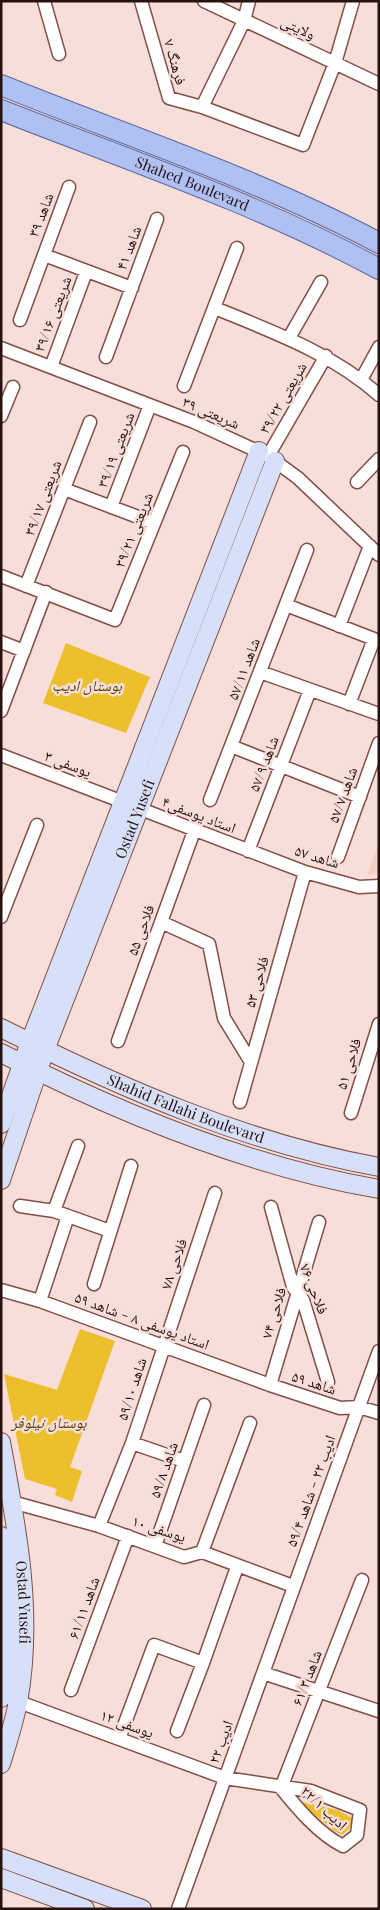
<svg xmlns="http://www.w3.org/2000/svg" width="380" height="1910" font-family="'Playfair Display','Noto Naskh Arabic',serif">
<rect width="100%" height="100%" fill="#f7ded9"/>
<path fill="#f7cdc6" d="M 379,843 L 379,874 L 367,875 Z"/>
<path fill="#eebf2c" d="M 66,643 L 150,677 L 126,733 L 43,703 Z
M 80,1329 L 115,1341 L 70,1467 L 82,1471 L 72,1502 L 55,1495 L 57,1489 L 25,1479 L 4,1374 L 57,1390 Z
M 298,1801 L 337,1810 L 354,1819 L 349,1829 L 342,1835 L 333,1830 Z"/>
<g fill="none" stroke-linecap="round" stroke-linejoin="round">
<g stroke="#824e46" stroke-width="15">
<path id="street" d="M 44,1 L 59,54
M 141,1 L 169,98 L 202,107 L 303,145 L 335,63 L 353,1
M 204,1 L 379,84
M 202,107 L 244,21 L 249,1
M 44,255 L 132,288
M 215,308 C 273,332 332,353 379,395
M 20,320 L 69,187
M 289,338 L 321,282
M 1,348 L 194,422 L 268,456 L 298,478 L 379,555
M 106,357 L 157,219
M 51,367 L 86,272
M 361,380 L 379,347
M 184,386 L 237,248
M 1,416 L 13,387
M 268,456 L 326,356
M 357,482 L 379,459
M 64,489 L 154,523
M 111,507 L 150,405
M 1,576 L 115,620 L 183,452
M 26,586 L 90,422
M 286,605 L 374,639 L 349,704
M 339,626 L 370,546
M 1,642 L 24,651
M 260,672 L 379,714
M 1,711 L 46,592
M 231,746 L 360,797
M 1,755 L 123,802
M 210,800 L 307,550
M 138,808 L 305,872 L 359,887 L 379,886
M 248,851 L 310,690
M 338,857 L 379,743
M 1,917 L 37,825
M 161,922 L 209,944 L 224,1018 L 251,1062
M 118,1041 L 194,831
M 240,1102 L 305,872
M 351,1113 L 379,1024
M 20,1206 L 54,1211 L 110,1231
M 271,1207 L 293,1287 L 303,1300 L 328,1382
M 54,1211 L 78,1146
M 94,1284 L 131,1166
M 1,1290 L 40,1301 L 270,1385 L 340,1408 L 359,1407 L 379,1413
M 40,1301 L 68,1216
M 270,1385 L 319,1222
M 132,1443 L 184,1461
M 12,1502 L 99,1526 L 184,1557 L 202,1552 L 293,1586
M 99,1526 L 132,1443 L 215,1193
M 155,1546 L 204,1405
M 202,1552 L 250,1423
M 263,1673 L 379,1711
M 71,1690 L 128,1536
M 11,1699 L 225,1778 L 311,1791 L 360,1810 L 357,1835 L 343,1846 C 319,1834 298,1809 281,1788 L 362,1580
M 177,1731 L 203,1663
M 119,1739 L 154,1645 L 203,1663 L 237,1567
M 178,1909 L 379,1351"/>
</g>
<g stroke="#824e46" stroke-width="20">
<g id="secondary">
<path id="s1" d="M 1,1028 C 121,1088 246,1143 379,1167"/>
<path d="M 1,1053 C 117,1112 250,1167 379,1189"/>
<path d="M 1,1124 L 30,1042 L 259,451"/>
<path id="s2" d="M 1,1180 L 45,1050 L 275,461"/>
<path id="s3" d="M 1,1442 C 17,1527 34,1615 18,1702 C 14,1723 7,1744 1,1764"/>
<path d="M 1,1536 C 8,1589 11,1645 1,1698"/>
<path d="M 1,1858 L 142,1909"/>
<path d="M 1,1878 L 85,1909"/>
</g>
</g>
<g stroke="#5d689e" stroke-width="22">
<g id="primary">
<path d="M 1,85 C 127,136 259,179 379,243"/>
<path id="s4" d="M 1,110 C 128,160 259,204 379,269"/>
</g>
</g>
<use href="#street" stroke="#fff" stroke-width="12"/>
<use href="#secondary" stroke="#d7e0f9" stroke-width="18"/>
<use href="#primary" stroke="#afc0f3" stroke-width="20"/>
</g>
<g text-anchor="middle" stroke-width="5" stroke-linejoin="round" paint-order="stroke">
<g font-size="15" fill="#28120f" stroke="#f7ded9">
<text transform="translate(298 28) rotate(25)" y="5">ولایتی</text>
<text transform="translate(175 62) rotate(74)" y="5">فرهنگ ۷</text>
<text dy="5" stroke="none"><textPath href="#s4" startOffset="205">Shahed Boulevard</textPath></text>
<text transform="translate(41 215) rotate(-69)" y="5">شاهد ۳۹</text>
<text transform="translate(129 248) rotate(-69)" y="5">شاهد ۴۱</text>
<text transform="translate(53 314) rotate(-69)" y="5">شریعتی ۳۹/۱۶</text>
<text transform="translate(283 398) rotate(-60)" y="5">شریعتی ۳۹/۲۲</text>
<text transform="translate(211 413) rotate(23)" y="5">شریعتی ۳۹</text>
<text transform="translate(116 450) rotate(-69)" y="5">شریعتی ۳۹/۱۹</text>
<text transform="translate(43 498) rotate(-69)" y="5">شریعتی ۳۹/۱۷</text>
<text transform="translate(134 530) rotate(-68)" y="5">شریعتی ۳۹/۲۱</text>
<text transform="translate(244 669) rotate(-69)" y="5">شاهد ۵۷/۱۱</text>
<text transform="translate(68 764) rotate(21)" y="5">یوسفی ۳</text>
<text transform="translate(264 764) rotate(-69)" y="5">شاهد ۵۷/۹</text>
<text transform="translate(343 795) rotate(-70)" y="5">شاهد ۵۷/۷</text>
<text transform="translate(199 815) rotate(21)" y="5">استاد یوسفی۴</text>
<text dy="5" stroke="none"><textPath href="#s2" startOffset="385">Ostad Yusefi</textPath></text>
<text transform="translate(317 857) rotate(17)" y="5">شاهد ۵۷</text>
<text transform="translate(141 930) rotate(-70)" y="5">فلاحی ۵۵</text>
<text transform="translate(257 982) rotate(-74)" y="5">فلاحی ۵۳</text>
<text transform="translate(349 1064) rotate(-73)" y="5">فلاحی ۵۱</text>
<text dy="5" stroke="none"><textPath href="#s1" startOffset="202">Shahid Fallahi Boulevard</textPath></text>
<text transform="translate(174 1264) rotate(-71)" y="5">فلاحی ۷۸</text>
<text transform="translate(314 1289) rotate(68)" y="5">فلاحی ۷۶</text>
<text transform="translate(274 1313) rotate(-73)" y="5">فلاحی ۷۴</text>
<text transform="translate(142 1321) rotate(20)" y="5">استاد یوسفی ۸ - شاهد ۵۹</text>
<text transform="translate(314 1383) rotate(18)" y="5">شاهد ۵۹</text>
<text transform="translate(132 1389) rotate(-72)" y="5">شاهد ۵۹/‍۱۰</text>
<text transform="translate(164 1470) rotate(-71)" y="5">شاهد ۵۹/۸</text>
<text transform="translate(311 1491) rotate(-70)" y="5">ادیب ۲۲ - شاهد ۵۹/۴</text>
<text transform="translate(159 1529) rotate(18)" y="5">یوسفی ۱۰</text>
<text dy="5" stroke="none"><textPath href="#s3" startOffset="162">Ostad Yusefi</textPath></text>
<text transform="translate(84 1608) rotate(-70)" y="5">شاهد ۶۱/۱۱</text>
<text transform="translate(307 1678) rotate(-69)" y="5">شاهد ۶۱/۳</text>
<text transform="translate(127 1724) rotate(20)" y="5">یوسفی ۱۲</text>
<text transform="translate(221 1742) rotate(-70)" y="5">ادیب ۲۲</text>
<text transform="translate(324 1808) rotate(43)" y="5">ادیب ۲۲/۱</text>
</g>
<g font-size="15" font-style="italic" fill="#524003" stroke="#f7ded9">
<text x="87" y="691">بوستان ادیب</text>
<text x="49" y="1428">بوستان نیلوفر</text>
</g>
</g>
<rect width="380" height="1910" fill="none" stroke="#28120f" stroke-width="5"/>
</svg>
